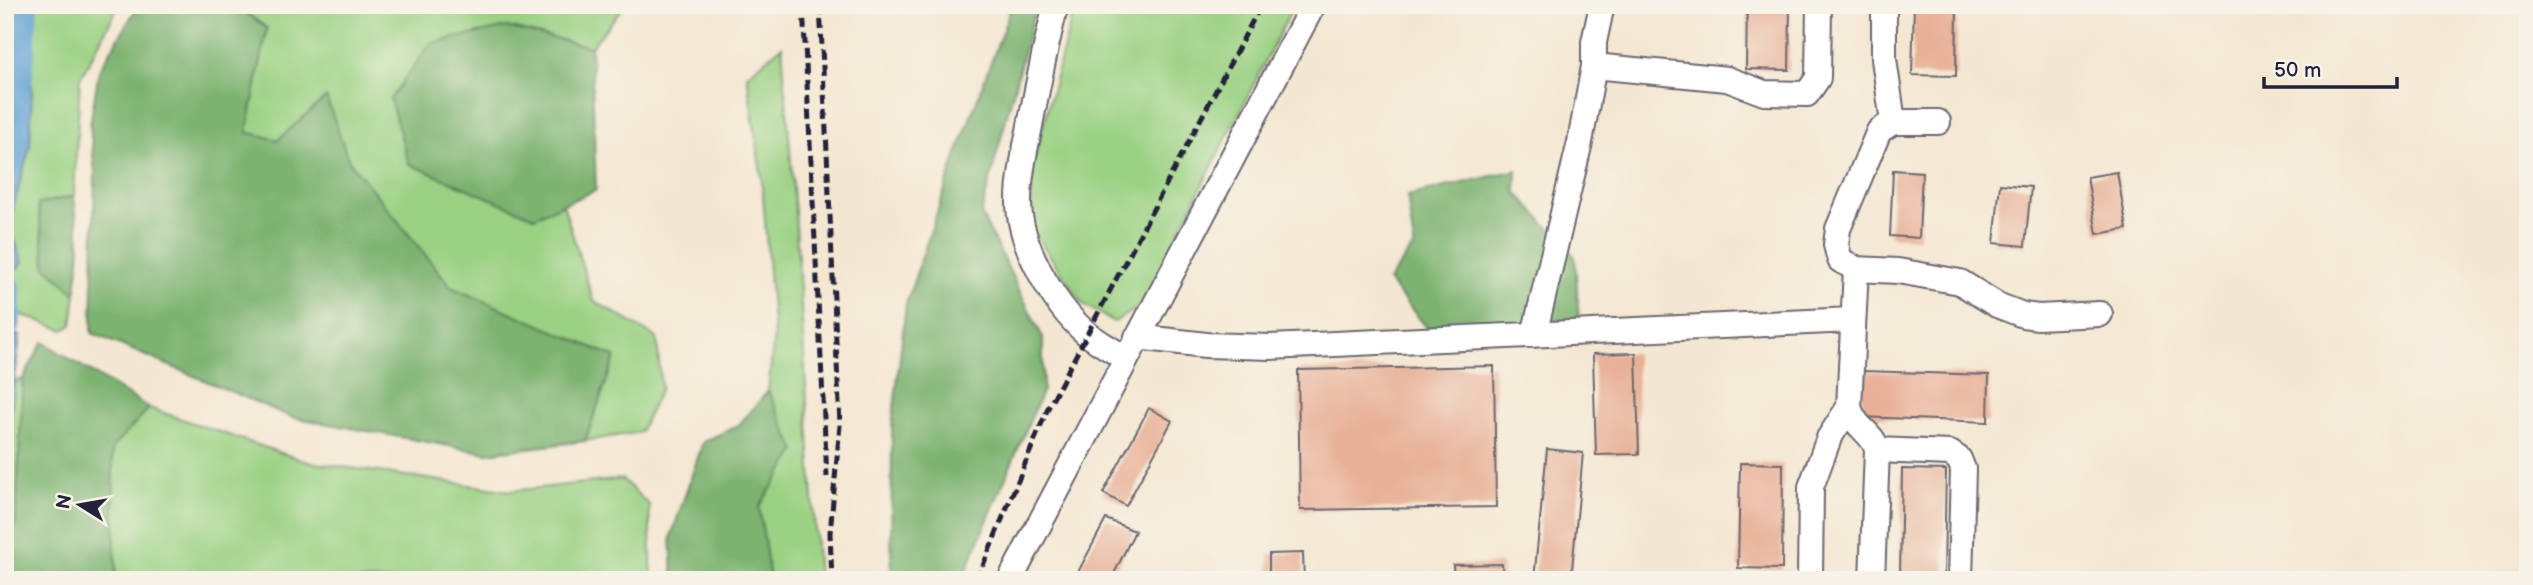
<svg xmlns="http://www.w3.org/2000/svg" width="2533" height="585" font-family="'Balsamiq Sans',sans-serif">
<rect width="100%" height="100%" fill="#f7f3e8"/>
<filter id="ink" filterUnits="userSpaceOnUse"><feTurbulence type="fractalNoise" baseFrequency=".0143" numOctaves="2"/><feDisplacementMap in="SourceGraphic" scale="14" xChannelSelector="R" yChannelSelector="G"/><feConvolveMatrix kernelMatrix="1 2 1 2 8 2 1 2 1" color-interpolation-filters="sRGB"/></filter>
<filter id="wash" filterUnits="userSpaceOnUse"><feTurbulence type="fractalNoise" baseFrequency=".00686" numOctaves="4" result="noise"/><feDisplacementMap in="SourceGraphic" scale="28" xChannelSelector="R" yChannelSelector="G"/><feGaussianBlur stdDeviation="1.57" result="paint"/><feColorMatrix in="noise" values="0 0 0 0 0 0 0 0 0 0 0 0 0 0 0 0 0 1.4 0 .05"/><feComposite in="paint" operator="in"/></filter>
<g filter="url(#wash)">
<rect width="100%" height="100%" fill="#f4e7d1"/>
<path fill="#9ad182" stroke="#5e7a5e" stroke-width="2" d="M 5,5 L 119,5 L 80,79 L 74,196 L 38,205 L 46,267 L 76,294 L 72,325 L 64,330 L 5,309 Z
M 235,5 L 625,5 L 591,47 L 507,27 L 534,217 L 563,204 L 593,300 L 657,338 L 661,388 L 640,432 L 585,441 L 615,357 L 451,287 L 349,161 L 326,98 L 278,140 L 246,132 L 267,29 Z
M 1075,5 L 1294,5 L 1141,306 L 1114,322 L 1083,304 L 1031,228 L 1032,168 Z
M 782,46 L 796,226 L 818,580 L 770,580 L 759,507 L 795,451 L 768,391 L 774,336 L 762,182 L 747,75 Z
M 23,379 L 16,520 L 5,569 L 5,461 L 15,382 Z
M 149,408 L 308,462 L 511,491 L 622,479 L 649,505 L 652,580 L 116,580 L 112,448 Z"/>
<path fill="#7bb370" stroke="#4e6a56" stroke-width="2" d="M 142,5 L 235,5 L 267,28 L 247,132 L 278,140 L 326,97 L 349,161 L 451,287 L 615,357 L 585,441 L 487,453 L 291,417 L 92,333 L 95,173 L 90,125 L 99,70 L 135,11 Z
M 1012,5 L 1036,5 L 981,214 L 1043,338 L 1043,390 L 962,580 L 891,580 L 892,426 L 906,304 L 957,154 Z
M 507,27 L 591,47 L 596,190 L 534,217 L 409,164 L 390,99 L 431,43 Z
M 1517,170 L 1516,192 L 1575,257 L 1579,322 L 1428,329 L 1388,281 L 1414,246 L 1407,196 Z
M 74,196 L 80,248 L 76,294 L 46,267 L 38,204 Z
M 43,342 L 149,408 L 112,448 L 116,580 L 5,580 L 5,569 L 16,520 L 23,379 Z
M 768,391 L 796,451 L 759,507 L 770,580 L 673,580 L 671,537 L 703,442 L 739,425 Z"/>
<path fill="#62a1d4" stroke="#426288" stroke-width="2" d="M 25,36 L 32,90 L 30,146 L 13,209 L 12,233 L 23,262 L 12,274 L 5,278 L 5,50 L 8,37 Z
M 5,331 L 20,336 L 5,461 Z"/>
<g fill="none" stroke-linecap="round" stroke-linejoin="round">
<path stroke="#62a1d4" stroke-width="32" d="M 17,77 L 22,5
M 5,290 L 5,322"/>
</g>
<g id="blocks">
<path fill="#e8b096" d="M 1747,5 L 1790,5 L 1789,70 L 1746,69 Z
M 1914,5 L 1957,5 L 1956,76 L 1912,75 Z
M 1893,170 L 1922,172 L 1919,238 L 1890,236 Z
M 2117,172 L 2127,229 L 2097,234 L 2087,177 Z
M 2000,184 L 2031,187 L 2025,246 L 1994,243 Z
M 1636,353 L 1639,454 L 1596,455 L 1593,354 Z
M 1494,366 L 1496,507 L 1300,510 L 1298,370 Z
M 1863,371 L 1989,375 L 1988,422 L 1861,417 Z
M 1149,408 L 1172,421 L 1126,506 L 1103,493 Z
M 1547,449 L 1583,453 L 1571,580 L 1534,580 Z
M 1740,463 L 1783,464 L 1782,569 L 1738,568 Z
M 1902,469 L 1946,470 L 1944,575 L 1900,574 Z
M 1106,519 L 1135,531 L 1111,580 L 1093,580 L 1078,572 Z
M 1303,553 L 1304,580 L 1269,580 L 1269,554 Z
M 1502,564 L 1503,580 L 1454,580 L 1453,565 Z"/>
</g>
</g>
<g filter="url(#ink)">
<use href="#blocks" fill-opacity="0" stroke="#6c6770" stroke-width="2"/>
<g fill="none" stroke-linecap="round" stroke-linejoin="round">
<g stroke="#6c6770" stroke-width="28">
<path id="minor" d="M 1056,5 C 1045,47 1037,89 1029,131 C 1024,154 1019,178 1019,200 C 1018,243 1053,304 1085,332 C 1097,342 1113,350 1126,359
M 1884,5 L 1884,59 L 1893,122
M 1594,66 L 1727,79 L 1764,93 L 1807,94 L 1818,78 L 1819,5
M 1856,269 L 1898,271 L 1960,282 L 1997,305 L 2023,315 L 2038,317 L 2100,314
M 1534,335 L 1580,142 L 1594,66 L 1594,42 L 1602,5
M 1137,337 L 1206,345 L 1270,347 L 1852,320
M 1877,450 L 1950,453 L 1959,459 L 1963,469 L 1960,580
M 1010,580 L 1313,5
M 1810,580 L 1811,487 L 1829,438 L 1849,407
M 1872,580 L 1877,450 C 1874,433 1855,429 1849,407 L 1856,269 L 1840,260 L 1836,245 L 1838,229 L 1879,131 L 1893,122 L 1938,122"/>
</g>
<use href="#minor" stroke="#fff" stroke-width="24"/>
<path stroke="#22223b" stroke-width="5" stroke-dasharray="10 5" stroke-linecap="butt" d="M 803,5 L 827,477
M 820,5 L 840,425 L 830,533 L 832,580
M 977,580 L 1048,408 L 1261,5"/>
</g>
</g>
<rect width="2533" height="585" fill="none" stroke="#f7f3e8" stroke-width="28"/>
<g transform="translate(80 505) rotate(281)" stroke="#f7f3e8" stroke-width="5" paint-order="stroke">
<path d="M0-5L12 26L0 18L-12 26Z" fill="#22223b"/>
<text y="-10" font-size="19" font-weight="bold" text-anchor="middle" fill="#22223b">N</text>
</g>
<path d="M2264 77v10h133v-10" fill="none" stroke="#22223b" stroke-width="3.5"/>
<text x="2274" y="77" font-size="21" fill="#22223b" stroke="#f7f3e8" stroke-width="5" paint-order="stroke">50 m</text>
</svg>
